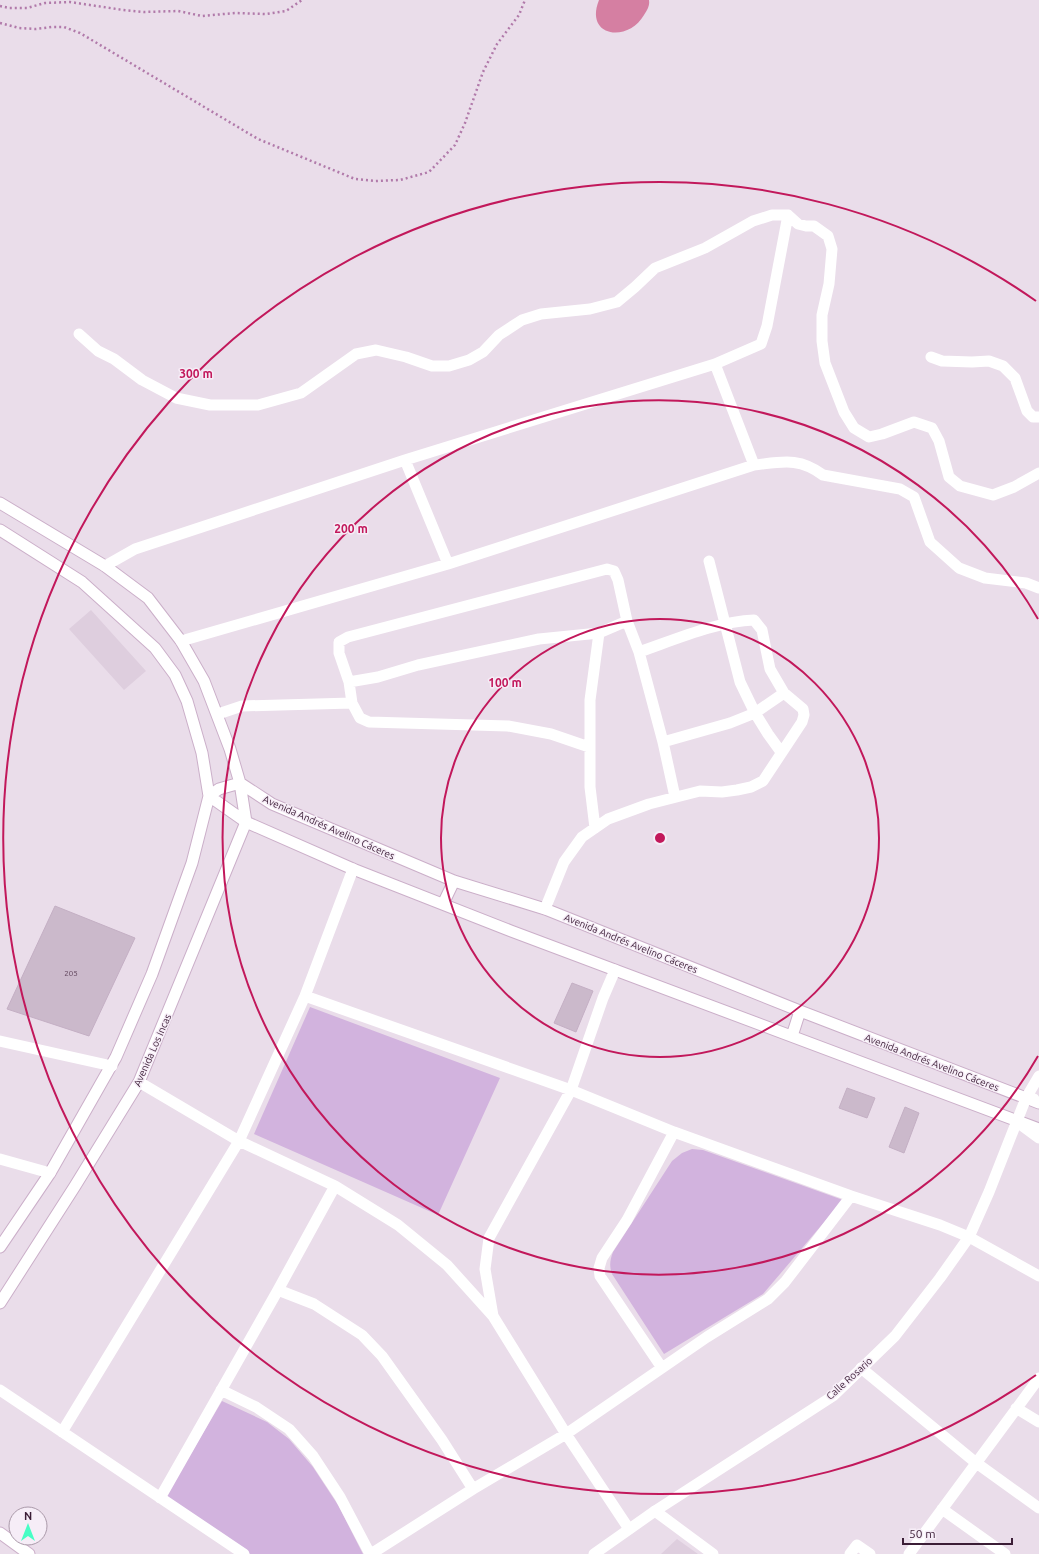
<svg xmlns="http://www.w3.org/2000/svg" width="1039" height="1554" font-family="Ubuntu,sans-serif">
<rect width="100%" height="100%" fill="#eaddea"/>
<path fill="#decede" d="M 91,610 L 146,671 L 124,690 L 69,629 Z
M 677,1539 L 698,1554 L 661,1554 Z"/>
<path fill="#d2b3de" d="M 310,1007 L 500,1078 L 438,1215 L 254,1134 Z
M 692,1149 L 703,1150 L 843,1200 L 763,1294 L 664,1354 L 612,1274 C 609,1266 610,1260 613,1252 L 672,1161 L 682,1153 Z
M 222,1401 L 267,1422 L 289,1439 L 313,1467 L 338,1505 L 363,1554 L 250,1554 L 166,1496 Z"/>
<path fill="#d57fa2" d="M 599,0 L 649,0 C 650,6 647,10 644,15 C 628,43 584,37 599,0 Z"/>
<path fill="#cbb9cb" stroke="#c4afc4" d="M 55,906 L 135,938 L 89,1036 L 7,1009 Z
M 572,983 L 593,991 L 576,1032 L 554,1023 Z
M 847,1088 L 875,1098 L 867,1118 L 839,1108 Z
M 905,1107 L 919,1113 L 904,1153 L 889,1147 Z"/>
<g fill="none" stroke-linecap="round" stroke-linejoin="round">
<g stroke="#cbafc9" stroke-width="13">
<path id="secondary" d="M 0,503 L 105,566 L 148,598 L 181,641 L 204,681 L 230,749 L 240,783 L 246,822
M 0,530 L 82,582 L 155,648 L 175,675 L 187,701 L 202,753 L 209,796 L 246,822 L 353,869 L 511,931 L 1039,1129
M 209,796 L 219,789 L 240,783 L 272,804 L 454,881 L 545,909 L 800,1011 L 1039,1103
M 443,904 L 454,881
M 792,1036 L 800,1011
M 0,1247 L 50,1173 L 116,1057 L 152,974 L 192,863 L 209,796
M 0,1303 L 75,1186 L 139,1082 L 246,822
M 0,1533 L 29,1554"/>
</g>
<path stroke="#b17aaa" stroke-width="2.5" stroke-dasharray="2 3" stroke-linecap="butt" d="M 0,6 L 9,8 L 27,8 L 45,3 L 70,2 L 123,10 L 144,12 L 178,11 L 202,16 L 235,13 L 266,14 L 286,11 L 302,0
M 0,23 L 19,28 L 36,29 L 52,27 L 64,27 L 80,33 L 258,139 L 355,179 L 375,181 L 400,180 L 429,172 L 455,145 L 465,123 L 483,72 L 497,44 L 519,15 L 525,0"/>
<path stroke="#fff" stroke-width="11" d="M 79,334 L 98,351 L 114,359 L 142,380 L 176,398 L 210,405 L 258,405 L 301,393 L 356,354 L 376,350 L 406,357 L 432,366 L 449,366 L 469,360 L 483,352 L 499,335 L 522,320 L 541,314 L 590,309 L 617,302 L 635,287 L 655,268 L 705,248 L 753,221 L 772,215 L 788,215 L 798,224 L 806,226 L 814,226 L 828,236 L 832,249 L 829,284 L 822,315 L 822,341 L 825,363 L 844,412 L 854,428 L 869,437 L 882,434 L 914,422 L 932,428 L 939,441 L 949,477 L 960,486 L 993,495 L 1014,487 L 1039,473
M 931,357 L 942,361 L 972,362 L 989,361 L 1003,366 L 1015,378 L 1027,411 L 1033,417 L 1039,417
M 715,364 L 754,465
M 405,460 L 448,564
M 709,561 L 740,682 L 755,713 L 768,734 L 781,752
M 105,566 L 135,549 L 405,460 L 715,364 L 761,344 L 767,326 L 788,215
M 181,641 L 448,564 L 754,465 C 782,462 799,457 823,475 L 900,489 L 914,497 L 930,542 L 959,568 L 985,578 L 1026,583 L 1039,588
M 349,682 L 378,677 L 418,665 L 539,639 L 599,633 L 627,621
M 218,714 L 242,706 L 352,703
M 663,742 L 730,723 L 755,713 L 784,693
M 589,747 L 551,734 L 508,726 L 369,722 L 360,718 L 352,703 L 349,682 L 339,653 L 339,642 L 348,637 L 607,569 L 614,571 L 618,580 L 627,621 L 639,652 L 663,742 L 675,797
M 595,828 L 590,787 L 590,700 L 599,633
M 545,909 L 564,862 L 582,837 L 608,819 L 649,804 L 700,791 L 722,792 L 737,790 L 751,787 L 763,781 L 802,722 L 804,715 L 803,709 L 784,693 L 770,669 L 762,630 L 754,620 C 718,621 674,640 639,652
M 305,996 L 571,1090 L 674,1132 L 851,1196 L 940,1225 L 969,1237 L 1039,1276
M 0,1041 L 112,1066
M 139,1082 L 239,1141 L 335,1186 L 398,1225 L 447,1265 L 493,1316 L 566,1434 L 629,1529
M 1026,1098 L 1039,1076
M 0,1159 L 50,1173
M 278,1290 L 314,1304 L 362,1335 L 382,1356 L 442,1440 L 473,1489
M 493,1316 L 485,1269 L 489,1238 L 571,1090 L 603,998 L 615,970
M 662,1368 L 600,1276 L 599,1268 L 602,1258 L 627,1220 L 674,1132
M 861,1368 L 975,1462 L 1039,1508
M 0,1390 L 244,1554
M 221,1390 L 256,1407 L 289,1429 L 313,1456 L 340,1497 L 370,1554
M 1016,1408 L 1039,1422
M 62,1432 L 239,1141 L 305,996 L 353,869
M 160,1498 L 278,1290 L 335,1186
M 942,1509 L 1005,1554
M 655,1511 L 713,1554
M 371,1554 L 473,1489 L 566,1434 L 707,1337 L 768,1299 L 785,1282 L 851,1196
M 850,1554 L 857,1545 L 870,1554
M 909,1554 L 1039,1378"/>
<path stroke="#fff" stroke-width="11" d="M 1020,1124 L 1039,1138
M 594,1554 L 655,1511 L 833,1396 L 895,1336 L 940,1278 L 969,1237 L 989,1192 L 1026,1098 L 1034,1099"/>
<use href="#secondary" stroke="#fff" stroke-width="11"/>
</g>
<g fill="none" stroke="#c2185b" stroke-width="2">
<circle cx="660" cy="838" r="219"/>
<path d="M1038 1056A437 437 0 1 1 1038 619"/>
<path d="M1036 1375A656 656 0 1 1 1036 301"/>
</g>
<g text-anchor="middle" stroke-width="3" stroke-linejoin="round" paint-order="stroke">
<g font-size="8" fill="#5f445b">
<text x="71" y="976">205</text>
</g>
<g font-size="10" fill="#3b1d36" stroke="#f6edf7">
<text transform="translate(329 827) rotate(24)" y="4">Avenida Andrés Avelino Cáceres</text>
<text transform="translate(631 943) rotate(22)" y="4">Avenida Andrés Avelino Cáceres</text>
<text transform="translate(152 1050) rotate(-66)" y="4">Avenida Los Incas</text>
<text transform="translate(932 1062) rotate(21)" y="4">Avenida Andrés Avelino Cáceres</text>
<text transform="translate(849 1378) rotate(-42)" y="4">Calle Rosario</text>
</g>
</g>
<circle cx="660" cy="838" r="6" fill="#c2185b" stroke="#f6edf7" stroke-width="2"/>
<g font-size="12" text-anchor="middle" font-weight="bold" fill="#c2185b" stroke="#f6edf7" stroke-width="3" stroke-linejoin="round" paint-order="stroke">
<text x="196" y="378">300 m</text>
<text x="351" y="533">200 m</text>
<text x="505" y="687">100 m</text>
</g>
<g transform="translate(28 1526)"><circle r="19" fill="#f6edf7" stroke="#ab9aaa"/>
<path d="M0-3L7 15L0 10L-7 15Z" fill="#47fec5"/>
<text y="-6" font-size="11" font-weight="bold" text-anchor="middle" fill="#3b1d36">N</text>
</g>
<path d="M903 1538v6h109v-6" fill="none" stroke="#3b1d36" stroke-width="2"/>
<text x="909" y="1538" font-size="12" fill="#3b1d36" stroke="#f6edf7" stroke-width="3" paint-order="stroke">50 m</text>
</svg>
